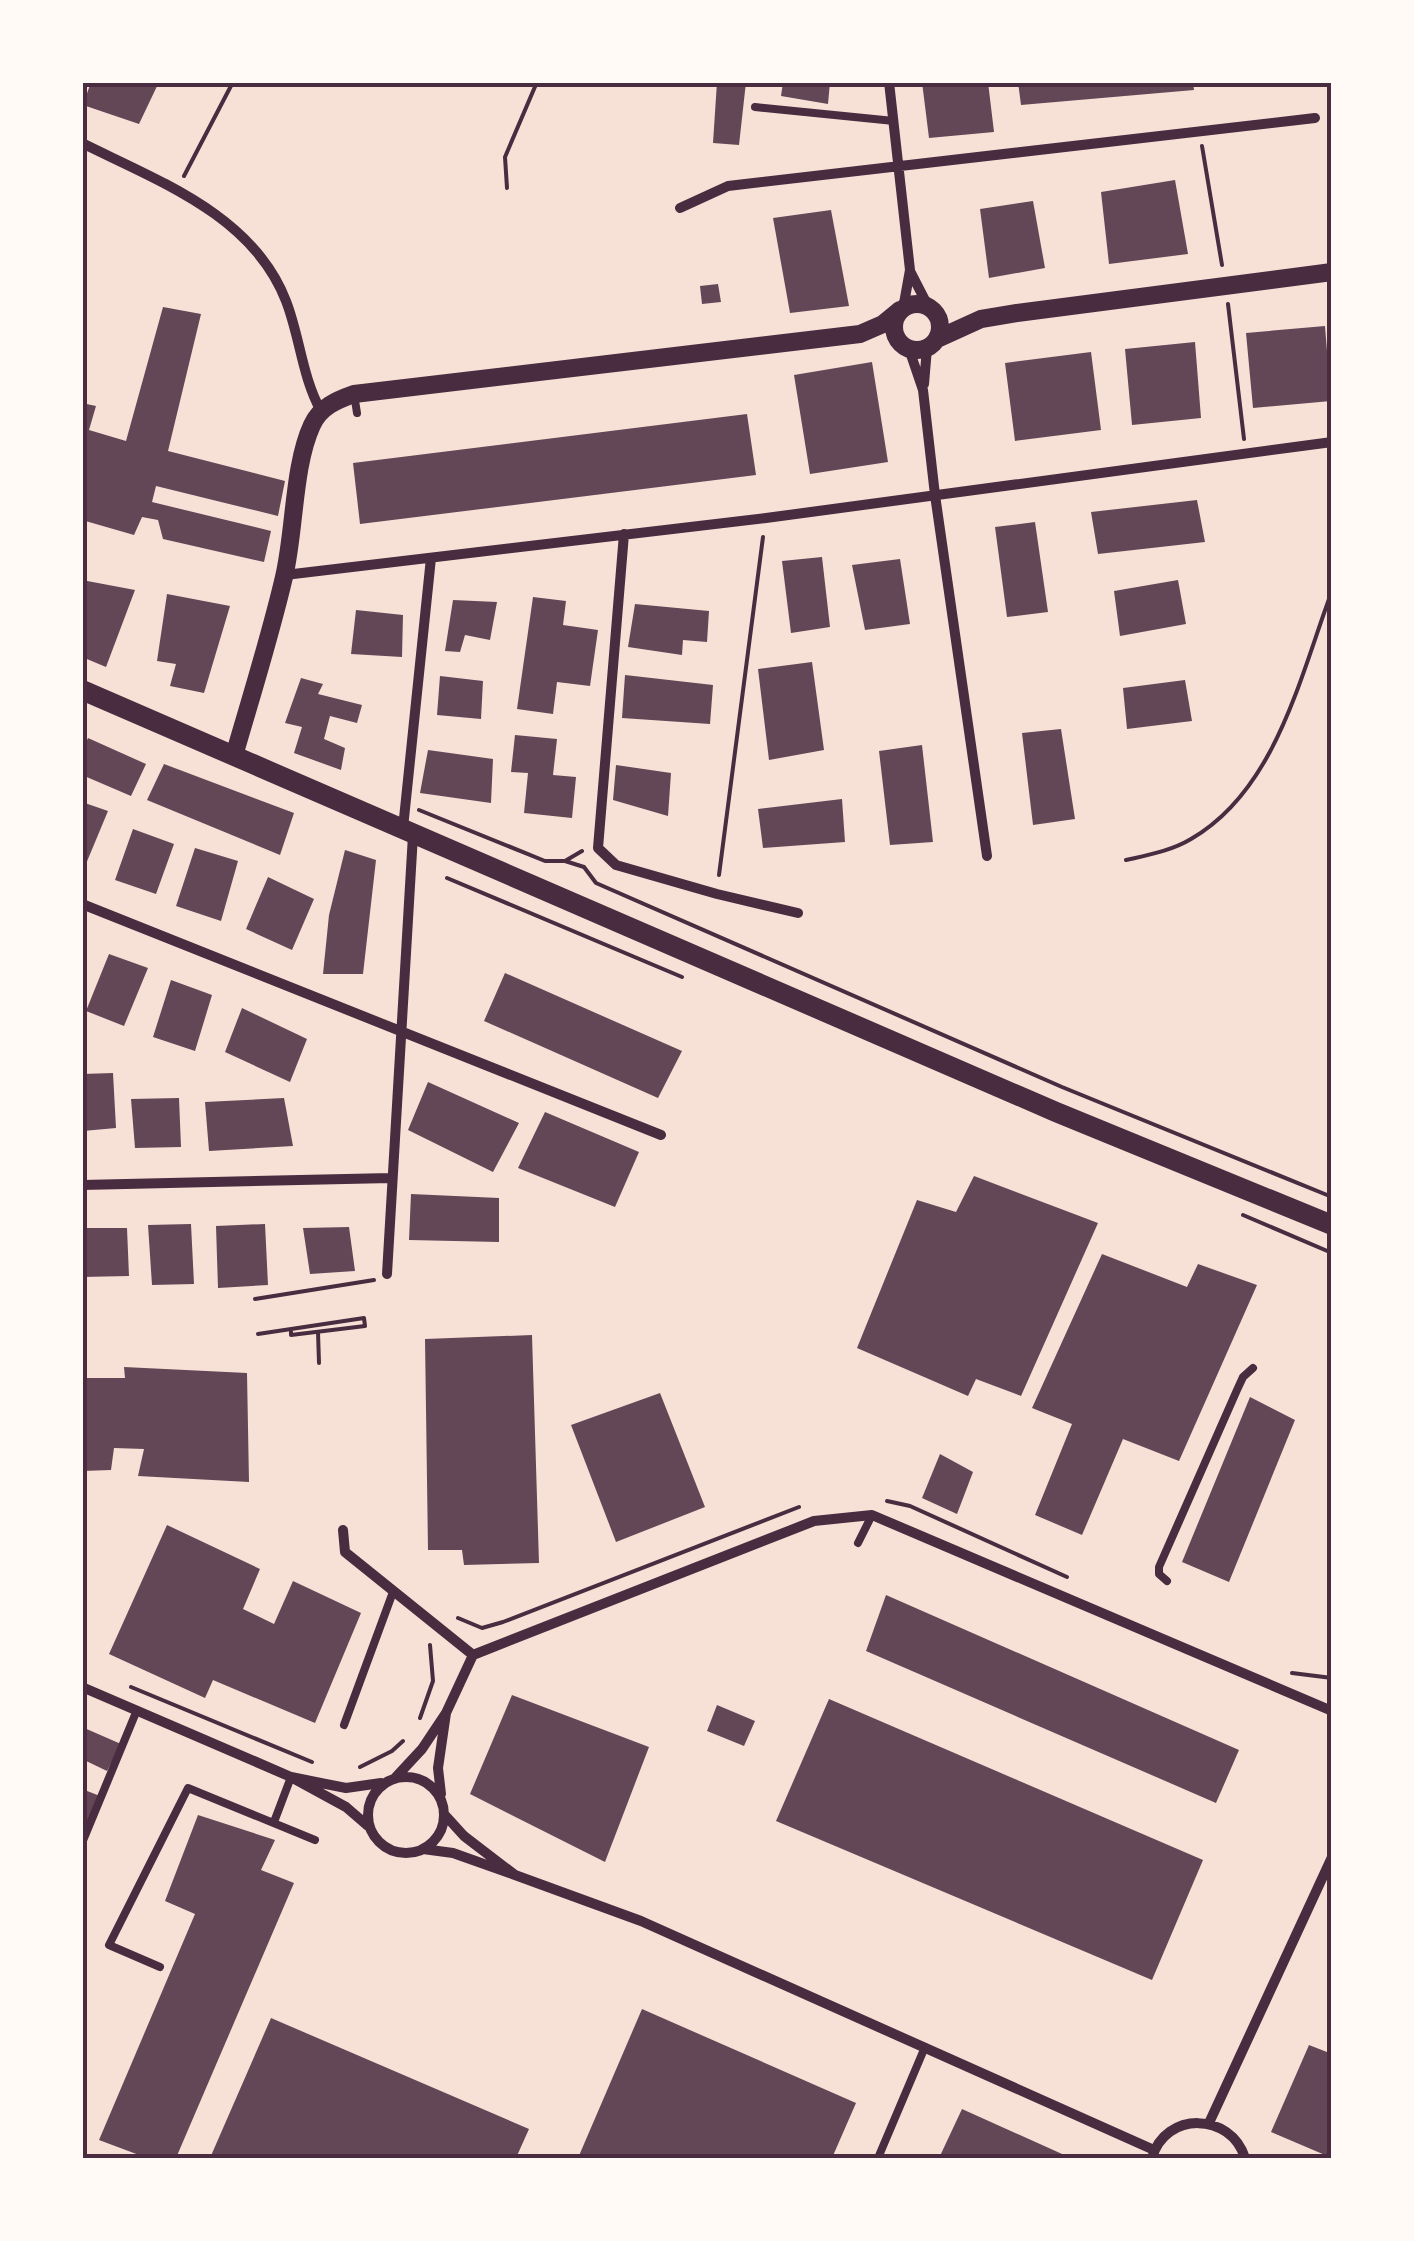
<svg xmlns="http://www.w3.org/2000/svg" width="1414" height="2241" font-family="Spectral,serif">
<rect width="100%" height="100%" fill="#f7e1d7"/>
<path fill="#644757" d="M 91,82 L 159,82 L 139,124 L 83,105 Z
M 717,82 L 746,82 L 739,145 L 713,143 Z
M 783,82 L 830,82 L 828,104 L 781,96 Z
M 922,82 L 988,82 L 994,132 L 929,138 Z
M 1018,82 L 1193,82 L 1194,90 L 1021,105 Z
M 1175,180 L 1188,254 L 1109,264 L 1101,192 Z
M 1033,201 L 1045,268 L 989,278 L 980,209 Z
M 831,210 L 849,306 L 790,313 L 773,218 Z
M 718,284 L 721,302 L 702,304 L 700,286 Z
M 163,307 L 201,314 L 168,451 L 285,481 L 278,516 L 156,486 L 152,502 L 271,531 L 264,562 L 163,539 L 158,520 L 142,517 L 134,535 L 82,520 L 82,403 L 96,406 L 89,430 L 126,441 Z
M 1325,326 L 1331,401 L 1253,408 L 1246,333 Z
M 1195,342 L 1201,418 L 1132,425 L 1125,349 Z
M 1091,352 L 1101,430 L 1015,441 L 1005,363 Z
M 872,362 L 888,462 L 810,474 L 794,375 Z
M 747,414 L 756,475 L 360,524 L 353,463 Z
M 1197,500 L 1205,542 L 1098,554 L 1091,512 Z
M 1035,522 L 1048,612 L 1007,617 L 995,527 Z
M 822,557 L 830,627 L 791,633 L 782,561 Z
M 900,559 L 910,624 L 865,630 L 852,565 Z
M 82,580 L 135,590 L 106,667 L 82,657 Z
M 1178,580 L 1186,624 L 1120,636 L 1114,591 Z
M 167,594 L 230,606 L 204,693 L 170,686 L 176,664 L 157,661 Z
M 533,597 L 566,601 L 563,625 L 598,630 L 590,686 L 557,682 L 553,714 L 517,709 Z
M 453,600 L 497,602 L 490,640 L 465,635 L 460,652 L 445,651 Z
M 635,604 L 709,611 L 707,642 L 683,640 L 682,655 L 628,647 Z
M 356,610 L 403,615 L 402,657 L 351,654 Z
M 812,662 L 824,750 L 769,760 L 758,669 Z
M 625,675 L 713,685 L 710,724 L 622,718 Z
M 440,676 L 483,681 L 481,719 L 437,715 Z
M 301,678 L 323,684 L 318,694 L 362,705 L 357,723 L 330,716 L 324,739 L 345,748 L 341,770 L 294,753 L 302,727 L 285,723 Z
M 1185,680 L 1192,721 L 1127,729 L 1123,688 Z
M 1061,729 L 1075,819 L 1033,825 L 1022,733 Z
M 515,735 L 557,739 L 553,775 L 576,777 L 572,818 L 524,813 L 528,773 L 511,772 Z
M 88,738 L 146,764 L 131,796 L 82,775 L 82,751 Z
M 922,745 L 933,842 L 890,845 L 879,751 Z
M 428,750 L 493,759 L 491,803 L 420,793 Z
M 164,764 L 294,813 L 280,855 L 147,800 Z
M 616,765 L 671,773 L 668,816 L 613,800 Z
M 842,799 L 845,842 L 763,848 L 758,809 Z
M 82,802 L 108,811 L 83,871 L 82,871 Z
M 133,829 L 174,844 L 156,894 L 115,880 Z
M 195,848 L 238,861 L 221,921 L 176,906 Z
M 345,850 L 376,860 L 363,974 L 323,974 L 329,915 Z
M 268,877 L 314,899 L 292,950 L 246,929 Z
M 109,954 L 148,968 L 124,1026 L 86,1011 Z
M 505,973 L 682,1051 L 658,1098 L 484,1021 Z
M 171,980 L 212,995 L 195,1051 L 153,1037 Z
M 242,1008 L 307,1039 L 290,1082 L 225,1052 Z
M 113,1073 L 116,1128 L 83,1131 L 82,1074 Z
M 428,1082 L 519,1123 L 493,1172 L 408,1130 Z
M 179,1098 L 181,1147 L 135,1148 L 131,1099 Z
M 284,1098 L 293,1146 L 209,1151 L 205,1102 Z
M 545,1112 L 639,1152 L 615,1207 L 518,1168 Z
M 974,1176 L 1098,1223 L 1021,1396 L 976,1379 L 968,1396 L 857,1348 L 917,1200 L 956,1212 Z
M 411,1194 L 499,1198 L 499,1242 L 409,1240 Z
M 191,1224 L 194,1284 L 152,1285 L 148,1225 Z
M 265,1224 L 268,1285 L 218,1288 L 216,1226 Z
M 349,1227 L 355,1271 L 310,1274 L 303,1228 Z
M 82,1228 L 127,1228 L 129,1276 L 82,1277 Z
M 1102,1254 L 1187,1287 L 1198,1264 L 1257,1285 L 1179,1461 L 1123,1439 L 1082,1535 L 1035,1515 L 1072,1424 L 1032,1408 Z
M 532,1335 L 539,1563 L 464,1565 L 462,1550 L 428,1550 L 425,1339 Z
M 124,1367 L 247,1373 L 249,1482 L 138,1476 L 144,1449 L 114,1448 L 111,1470 L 82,1471 L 82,1378 L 125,1378 Z
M 660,1393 L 705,1507 L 616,1542 L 571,1425 Z
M 1250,1397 L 1295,1420 L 1229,1582 L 1182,1562 Z
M 940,1454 L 973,1472 L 957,1514 L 922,1498 Z
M 167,1525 L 260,1569 L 243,1609 L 274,1624 L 293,1581 L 361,1613 L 315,1723 L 213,1680 L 205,1698 L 109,1654 Z
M 886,1595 L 1239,1750 L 1216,1803 L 866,1651 Z
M 512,1695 L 649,1747 L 605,1862 L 470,1794 Z
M 829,1699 L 1203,1860 L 1152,1980 L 776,1821 Z
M 717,1705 L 755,1721 L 744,1746 L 707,1731 Z
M 82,1727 L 121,1744 L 107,1771 L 82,1759 Z
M 82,1789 L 100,1796 L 82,1836 Z
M 198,1815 L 275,1840 L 261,1870 L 294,1883 L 176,2158 L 147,2158 L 99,2140 L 195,1914 L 165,1901 Z
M 642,2009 L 856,2103 L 832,2158 L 578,2158 Z
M 271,2018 L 529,2129 L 516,2158 L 210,2158 Z
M 1309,2045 L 1332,2054 L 1332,2158 L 1271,2132 Z
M 962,2109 L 1071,2158 L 939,2158 Z"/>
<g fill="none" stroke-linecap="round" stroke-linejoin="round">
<path stroke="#4a2c40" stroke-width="4" d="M 1202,146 L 1222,265
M 184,176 L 233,82
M 507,188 L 505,157 L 537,82
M 1228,304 L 1244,439
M 419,810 L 545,861 L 565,861
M 582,851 L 565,861 L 584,867 L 596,883 L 1062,1087 L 1332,1197
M 1126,860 C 1148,855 1171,851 1191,839 C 1276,790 1300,676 1332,591
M 719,875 L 763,537
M 447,878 L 682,977
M 1243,1215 L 1332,1253
M 255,1299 L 374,1280
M 318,1332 L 319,1363
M 258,1334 L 364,1318 L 365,1326 L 291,1335 L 291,1329
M 887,1501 L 910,1506 L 1067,1577
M 458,1618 L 482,1628 L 503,1622 L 799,1507
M 1292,1673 L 1332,1678
M 131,1687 L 312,1762
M 420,1718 L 433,1681 L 430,1645
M 360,1767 L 392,1751 L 403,1741"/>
<path stroke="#4a2c40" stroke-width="8" d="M 755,107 L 894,121
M 354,394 L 357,413
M 858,1543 L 872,1515
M 1167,1581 L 1159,1574 L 1159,1567 L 1237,1390 L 1243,1377 L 1253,1368
M 344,1725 L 393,1592
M 274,1822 L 291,1777
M 82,1843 L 137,1710
M 160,1967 L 109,1945 L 188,1788 L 315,1840
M 878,2158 L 925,2047"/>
<path stroke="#4a2c40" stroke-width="10" d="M 889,82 L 910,270 L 903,309
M 82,143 C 158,181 253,215 286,301 C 300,337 302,377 321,411
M 680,208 L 728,186 L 1315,118
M 910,271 L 928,306
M 909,349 L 923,390 L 935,495 L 987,856
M 924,384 L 927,348
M 624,534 L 598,848 L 616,865 L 717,894 L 798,913
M 285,575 L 766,518 L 1332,442
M 403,828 L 431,558
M 82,904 L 661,1135
M 82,1185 L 391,1178
M 387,1274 L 413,835
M 343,1530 L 345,1552 L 473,1655
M 82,1687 L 291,1777
M 446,1713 L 473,1655 L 814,1521 L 872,1515 L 1332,1711
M368 1815a38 38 0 1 1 76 0a38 38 0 1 1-76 0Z
M 396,1777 L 422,1749 L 446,1713 L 438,1768 L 441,1794
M 368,1826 L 346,1807 L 291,1777 L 346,1788 L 381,1783
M 423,1849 L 453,1853 L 515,1875 L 464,1836 L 444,1814
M 515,1875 L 641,1921 L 1154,2150
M 1209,2123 L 1332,1857
M 1152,2158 C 1165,2111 1231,2112 1245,2158"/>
<path stroke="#4a2c40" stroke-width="18" d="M894 327a23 23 0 1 1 46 0a23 23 0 1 1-46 0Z
M 937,339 L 981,319 L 1017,313 L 1332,272
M 234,756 C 251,697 270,637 284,577 C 295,531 293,466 312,425 C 320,407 337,400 354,394 L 860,334 L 883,324 L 900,310"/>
<path stroke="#4a2c40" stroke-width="20" d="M 82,690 L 1056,1112 L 1332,1225"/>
</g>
<rect width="1414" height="2241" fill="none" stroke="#fffaf5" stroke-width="170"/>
<rect x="85" y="85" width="1244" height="2071" fill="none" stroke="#4a2c40" stroke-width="4"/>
</svg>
